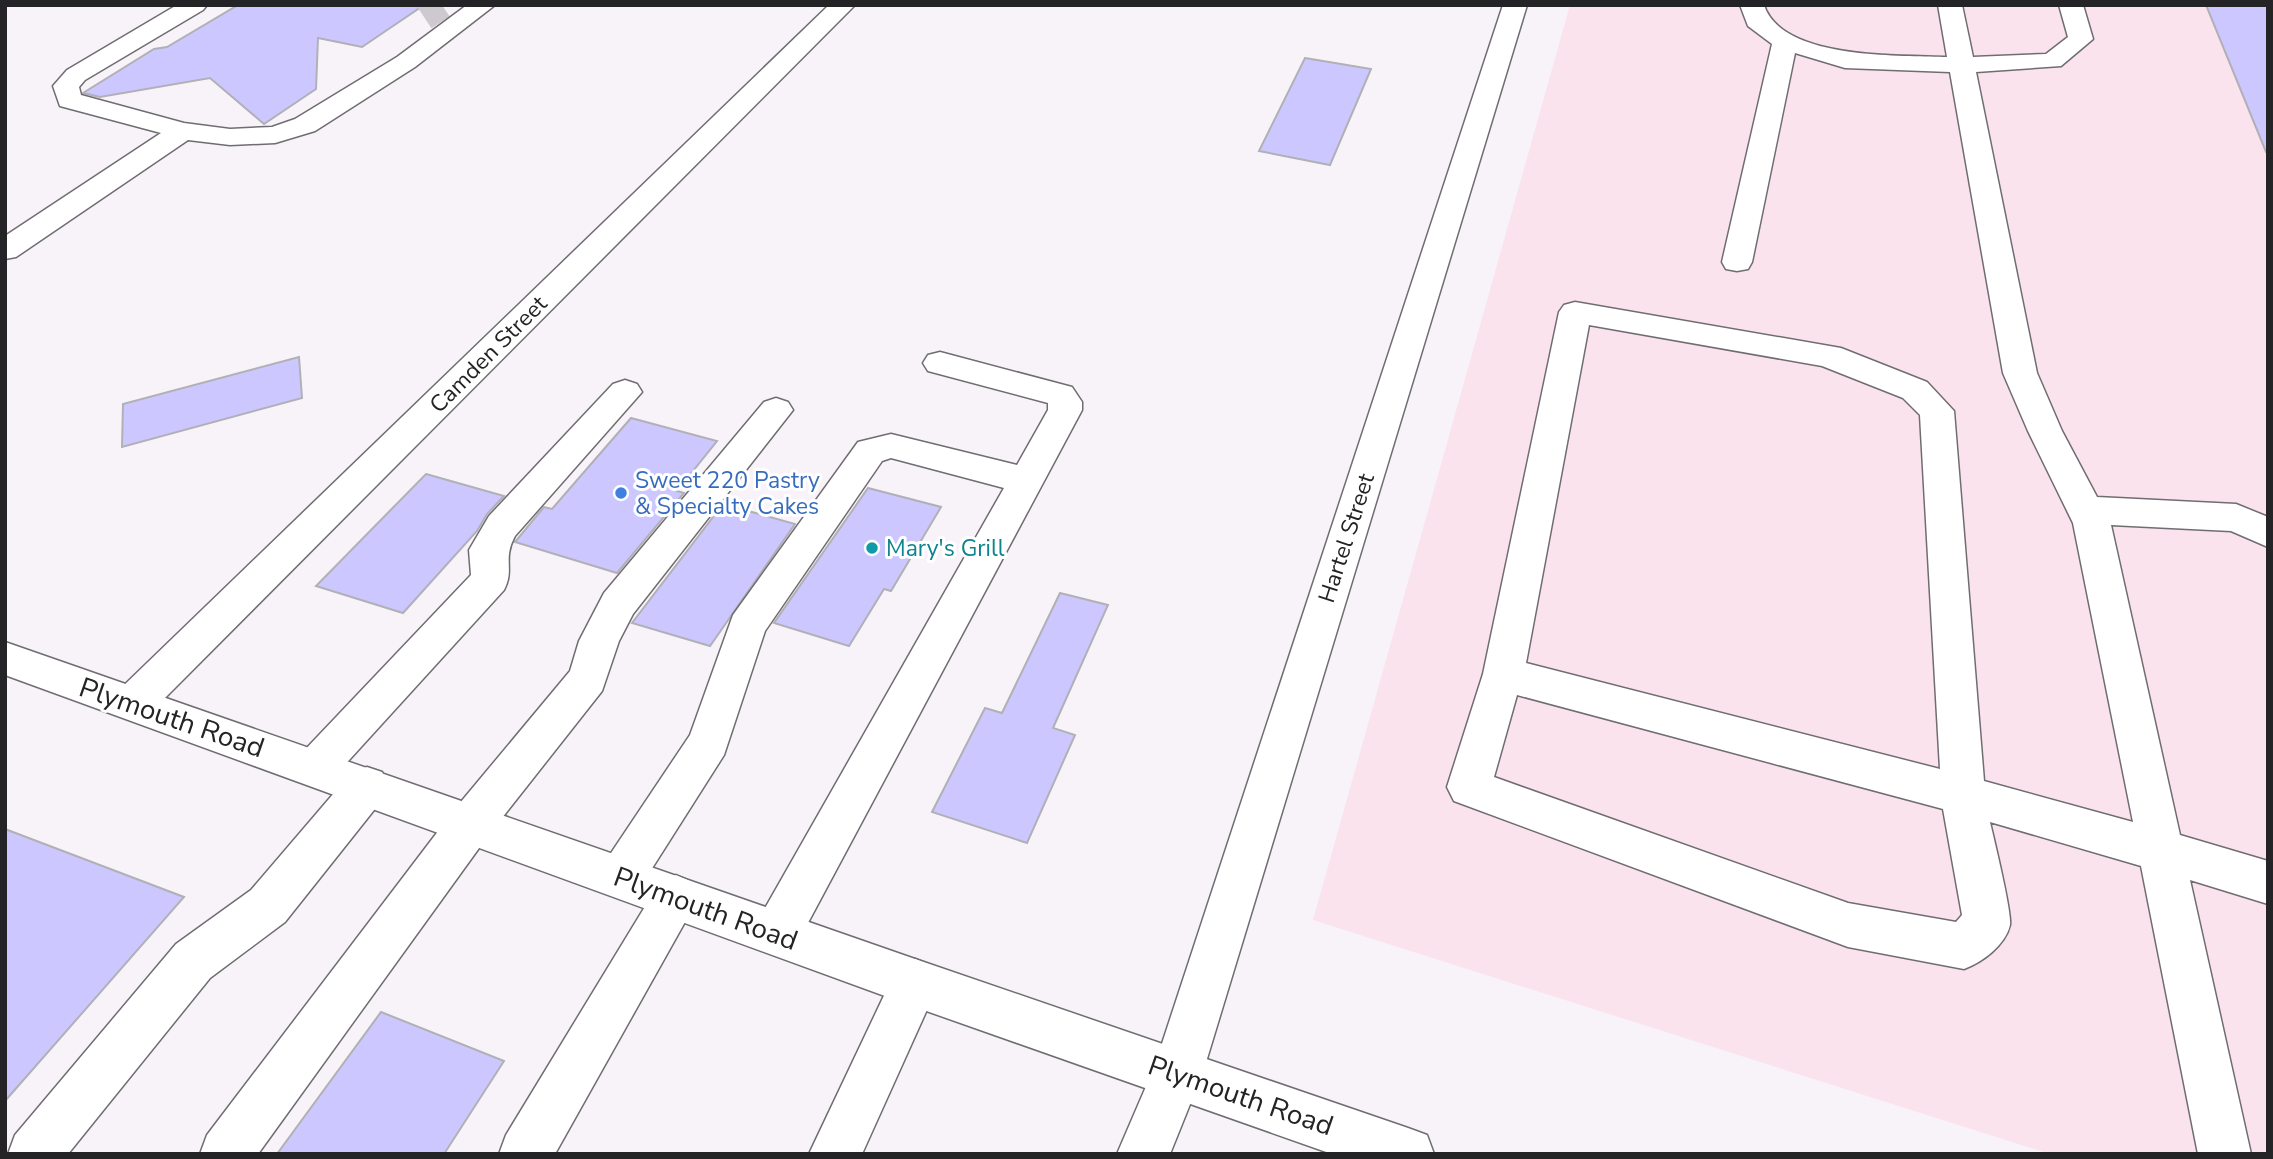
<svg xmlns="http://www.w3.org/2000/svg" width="2273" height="1159" font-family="'Nunito Sans',sans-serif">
<rect width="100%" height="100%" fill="#f7f3f9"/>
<path fill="#fbe3ee" d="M 1570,5 L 2268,5 L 2268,1154 L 2050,1154 L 1313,920 Z"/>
<path fill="#ccc8ff" stroke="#b1b0b6" stroke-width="2" d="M 238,5 L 424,5 L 362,47 L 318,38 L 316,89 L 264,124 L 210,78 L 100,97 L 83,93 L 154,49 L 167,47 Z
M 2206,5 L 2268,5 L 2268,152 L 2266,152 Z
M 1305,58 L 1371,69 L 1330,165 L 1259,151 Z
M 299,357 L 302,398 L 122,447 L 123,404 Z
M 631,418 L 717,441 L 677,491 L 684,493 L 617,573 L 515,542 L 544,507 L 552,509 Z
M 426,474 L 504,496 L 487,514 L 477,531 L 403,613 L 316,586 Z
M 868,488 L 941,507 L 891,591 L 884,589 L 849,646 L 774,623 Z
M 723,504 L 795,524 L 710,646 L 632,623 Z
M 1060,593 L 1108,605 L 1053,728 L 1075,735 L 1027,843 L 932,812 L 985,708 L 1002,713 Z
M 5,829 L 184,897 L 5,1101 Z
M 381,1012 L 504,1061 L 444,1154 L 277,1154 Z"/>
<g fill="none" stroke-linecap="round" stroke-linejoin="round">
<path stroke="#cdc9cf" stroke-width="27" stroke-dasharray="27 14" stroke-linecap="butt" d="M 424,17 L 442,5"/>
<g stroke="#706d72" stroke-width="3">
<path id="minor" d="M 177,5 L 207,5 L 203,10 L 85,80 L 79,87 L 81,95 L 184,123 L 230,129 L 272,127 L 295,119 L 397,57 L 467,5 L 495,5 L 415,67 L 315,131 L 275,143 L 230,145 L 188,140 L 16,257 L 5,259 L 5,236 L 161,133 L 60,106 L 53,86 L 67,70 Z
M 829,5 L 855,5 L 148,715 L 133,720 L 118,715 L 112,703 L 118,691 Z
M 1503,5 L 1527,5 L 1203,1072 L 1170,1154 L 1117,1154 L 1154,1068 Z
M 1740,5 L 1764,5 C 1782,60 1900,55 1947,57 L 1938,5 L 1962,5 L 1973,57 L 2046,54 L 2068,37 L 2059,5 L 2083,5 L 2093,39 L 2061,66 L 1976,72 L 2037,373 L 2062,431 L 2097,497 L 2236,504 L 2268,517 L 2268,547 L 2231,531 L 2111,525 L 2180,835 L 2268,861 L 2268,904 L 2190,880 L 2251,1154 L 2198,1154 L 2141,866 L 1990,822 C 1994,840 2012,912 2010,925 C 2005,946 1982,962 1964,969 L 1848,947 L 1454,801 L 1447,787 L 1483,674 L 1559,312 L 1564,305 L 1575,302 L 1841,348 L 1927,382 L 1954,411 L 1984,781 L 2133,822 L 2073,523 L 2028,431 L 2003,373 L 1950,72 L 1845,68 L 1795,53 L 1752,262 L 1748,269 L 1737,271 L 1726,269 L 1722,262 L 1772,44 L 1748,26 ZM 1589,325 L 1822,366 L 1903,398 L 1920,415 L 1940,769 L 1526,663 ZM 1517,695 L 1943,809 L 1962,915 L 1956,922 L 1848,903 L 1494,777 Z
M 940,352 L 1072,387 L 1082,402 L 1082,410 L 794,949 L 777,956 L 760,949 L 753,933 L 760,917 L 1004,488 L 891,458 L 882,461 L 765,631 L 724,755 L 637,892 L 621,898 L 605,892 L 598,877 L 605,862 L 690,735 L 733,615 L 858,442 L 891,434 L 1017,465 L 1048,410 L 1048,403 L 928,371 L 923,363 L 928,355 Z
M 625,380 L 637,384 L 642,392 L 515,536 C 502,560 515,569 504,590 L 330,781 L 315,787 L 300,781 L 293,768 L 300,755 L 471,575 L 469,550 L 489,516 L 613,384 Z
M 776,398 L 788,402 L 793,410 L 633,614 L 619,641 L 602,691 L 487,837 L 258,1154 L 200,1154 L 207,1135 L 455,809 L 570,671 L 579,641 L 604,593 L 764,402 Z
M 367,767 L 382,772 L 389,786 L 382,800 L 285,922 L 210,978 L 68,1154 L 8,1154 L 15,1135 L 176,944 L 251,890 L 352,772 Z
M 676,875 L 692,882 L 699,897 L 555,1154 L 499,1154 L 506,1135 L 660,882 Z
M 915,959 L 932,966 L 939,983 L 862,1154 L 809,1154 L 898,966 Z"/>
</g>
<g stroke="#706d72" stroke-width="3">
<path id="major" d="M 5,642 L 915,959 L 1408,1128 L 1427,1135 L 1434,1154 L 1332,1154 L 915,1007 L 5,675 Z"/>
</g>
<use href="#minor" fill="#fff" fill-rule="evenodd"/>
<use href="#major" fill="#fff" fill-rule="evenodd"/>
</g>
<circle fill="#3f7fe0" stroke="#fff" stroke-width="2.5" cx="621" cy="493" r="7"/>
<circle fill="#0f9aa8" stroke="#fff" stroke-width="2.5" cx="872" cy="548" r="7"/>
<g text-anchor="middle" stroke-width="6" stroke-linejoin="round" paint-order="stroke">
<g font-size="23" fill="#242325" stroke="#fff">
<text transform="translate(488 354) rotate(-45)" y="8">Camden Street</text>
<text transform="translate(1346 538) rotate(-72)" y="8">Hartel Street</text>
</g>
<g font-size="23" fill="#366cbe" stroke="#fff" text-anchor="start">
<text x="635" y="488">Sweet 220 Pastry<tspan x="635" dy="26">&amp; Specialty Cakes</tspan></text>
</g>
<g font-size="23" fill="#0d838f" stroke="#fff" text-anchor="start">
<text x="886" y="556">Mary's Grill</text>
</g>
<g font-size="28" fill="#242325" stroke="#fff">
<text transform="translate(172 717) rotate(19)" y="10">Plymouth Road</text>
<text transform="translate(706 908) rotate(20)" y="10">Plymouth Road</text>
<text transform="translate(1241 1095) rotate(19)" y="10">Plymouth Road</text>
</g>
</g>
<rect width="2273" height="1159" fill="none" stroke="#242325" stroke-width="14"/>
</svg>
